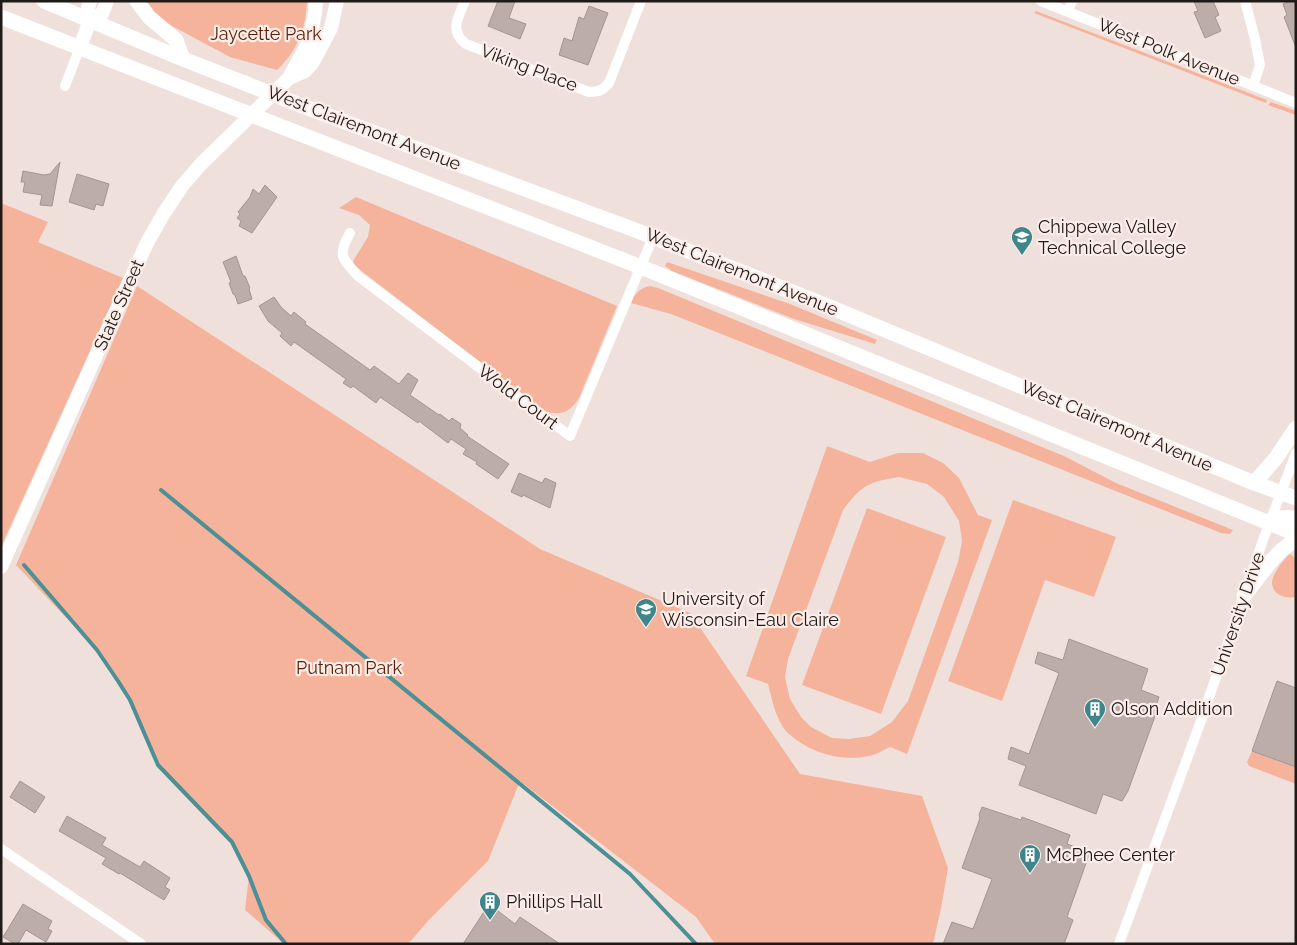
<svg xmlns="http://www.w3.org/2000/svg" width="1297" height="945" font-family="Raleway,sans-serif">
<rect width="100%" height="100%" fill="#f0e0db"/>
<path fill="#f5b39c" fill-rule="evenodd" d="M 144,1 L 307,1 C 306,29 297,51 277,70 L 230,57 L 161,20 Z
M 1036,11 L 1267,100 L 1266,103 L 1034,13 Z
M 1271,102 L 1296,111 L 1296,115 L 1268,105 Z
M 356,197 L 617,306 L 579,398 C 569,413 562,416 544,411 L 355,266 L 353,261 L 368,237 L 370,225 L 359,215 L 339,208 Z
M 1,203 L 48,222 L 38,242 L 123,278 L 1,547 Z
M 667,262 L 790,304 L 877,340 L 875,344 L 794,319 L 672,271 L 665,266 Z
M 137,286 L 540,549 L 690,613 L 800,774 L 922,796 L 948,868 L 941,908 L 933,944 L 715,944 L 696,917 L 520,781 L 488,861 L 428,921 L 408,944 L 284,944 L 245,910 L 249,876 L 232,842 L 158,765 L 130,700 L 97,650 L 16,565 Z
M 650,286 L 658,288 L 1064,456 L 1116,483 L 1233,530 L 1230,534 L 1221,533 L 671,314 L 631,303 C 635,294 639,288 650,286 Z
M 827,446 L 870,462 L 898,453 L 923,453 L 943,463 L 959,478 L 978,515 L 992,520 L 907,754 L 890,747 C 883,750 876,755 869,756 C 841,762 810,753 789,734 C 776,722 772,699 768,684 L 746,676 ZM 899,477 L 927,484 L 944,497 L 959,521 L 962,541 L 958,562 L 908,701 L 892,722 L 870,736 L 849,739 L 832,738 L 811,727 L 801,717 L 790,699 L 785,677 L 788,659 L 843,510 C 862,485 868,482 899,477 Z
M 1013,500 L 1116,537 L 1094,597 L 1045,580 L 1002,701 L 948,681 Z
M 867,508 L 946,537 L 881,714 L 802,685 Z
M 1290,554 L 1296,558 L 1296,597 C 1285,599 1272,595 1272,582 C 1273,573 1284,559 1290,554 Z
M 1252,751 L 1296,767 L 1296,784 L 1249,766 L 1247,762 Z"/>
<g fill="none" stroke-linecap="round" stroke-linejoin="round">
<path stroke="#4c9095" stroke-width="4" d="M 161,490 L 630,874 L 696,944
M 24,565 L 97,650 L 118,681 L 130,700 L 158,765 L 232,842 L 249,876 L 266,920 L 286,944"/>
</g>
<path fill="#bcada8" stroke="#a49590" d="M 498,1 L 515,1 L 509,18 L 526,24 L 520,39 L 488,26 Z
M 1194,1 L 1213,1 L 1219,15 L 1215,17 L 1221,31 L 1205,38 L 1194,12 L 1198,11 Z
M 1291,1 L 1296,1 L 1295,45 L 1284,17 L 1287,15 L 1283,4 Z
M 589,6 L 608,13 L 588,65 L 559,55 L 564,38 L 572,41 L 579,17 L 584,19 Z
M 60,162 L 52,206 L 40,205 L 42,195 L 23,192 L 25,182 L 21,182 L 23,171 L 44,175 L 50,174 Z
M 77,174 L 109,184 L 103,206 L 96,204 L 94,210 L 69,202 Z
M 265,185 L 277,197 L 252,233 L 239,226 L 241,221 L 237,218 L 240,214 L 238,212 L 250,197 L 253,189 L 259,194 Z
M 236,256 L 243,276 L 245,276 L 250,288 L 249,289 L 252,299 L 238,304 L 235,295 L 233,294 L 229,283 L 231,282 L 223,262 Z
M 274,297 L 281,307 L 291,316 L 294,312 L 306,322 L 305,324 L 370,370 L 374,366 L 399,384 L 408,373 L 418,380 L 410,395 L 439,415 L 440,414 L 449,421 L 452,418 L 461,424 L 460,428 L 468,435 L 467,436 L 509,464 L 498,479 L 476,464 L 477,462 L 463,454 L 466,449 L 451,439 L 448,443 L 419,421 L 418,423 L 380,397 L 376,403 L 353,386 L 351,388 L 343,383 L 346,379 L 294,342 L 291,346 L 280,336 L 282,333 L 268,321 L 259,306 Z
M 519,473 L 542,483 L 545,478 L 556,483 L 550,508 L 523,495 L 522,497 L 511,492 Z
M 1069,639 L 1148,669 L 1141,690 L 1159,697 L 1156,706 L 1158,708 L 1128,791 L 1122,801 L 1103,794 L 1096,814 L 1019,785 L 1026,766 L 1008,759 L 1011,747 L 1029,754 L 1059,673 L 1035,663 L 1038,652 L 1063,660 Z
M 1277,681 L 1296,688 L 1296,767 L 1252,751 Z
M 20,781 L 45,797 L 35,813 L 10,797 Z
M 982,807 L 1021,820 L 1022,817 L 1070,835 L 1067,844 L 1090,852 L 1067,917 L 1073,920 L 1064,944 L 943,944 L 952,922 L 973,929 L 992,879 L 962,868 L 980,818 L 979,815 Z
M 67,816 L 106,838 L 102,845 L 140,867 L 144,861 L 170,878 L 165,887 L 170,890 L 164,900 L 120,873 L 119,874 L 102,864 L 106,858 L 59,831 Z
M 23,904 L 52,921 L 48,929 L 52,931 L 46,942 L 26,930 L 18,944 L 15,944 L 3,937 Z
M 489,904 L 515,924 L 520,917 L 560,944 L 463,944 Z"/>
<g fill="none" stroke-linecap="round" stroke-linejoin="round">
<path stroke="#fff" stroke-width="10" d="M 465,1 C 458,18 449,31 466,44 L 589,92 C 599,92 603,90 609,83 L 641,1
M 1041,1 L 1296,103
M 1245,1 L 1255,39 L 1260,65 L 1253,86
M 1068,11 L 1072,1
M 65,86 L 80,47
M 350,233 C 337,256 342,258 358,276 L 570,436 L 653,237
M 1,849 L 141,944
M 1119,944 L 1202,718 L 1263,540 L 1296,453"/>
<path stroke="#fff" stroke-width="14" d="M 90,20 L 102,14 L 107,1
M 80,47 L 90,20 L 88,8 L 90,1
M 289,78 L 310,39 L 315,13 L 316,1
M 1,567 L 135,269 L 148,241 L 164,213 L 182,186 L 201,164 L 289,78 L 305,71 L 313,62 L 331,28 L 337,1"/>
<path stroke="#fff" stroke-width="15" d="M 44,1 L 183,59 L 313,110 L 635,230 L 825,305 L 1254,483 L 1296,498
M 137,1 L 149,17 L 176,40 L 183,59
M 1,17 L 641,267 L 1296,534
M 1254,483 L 1276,458 L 1296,428
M 1269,523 C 1279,518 1285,516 1296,519
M 1244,596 C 1256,581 1279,546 1296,541"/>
</g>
<defs>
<g id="university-pin" transform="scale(1.125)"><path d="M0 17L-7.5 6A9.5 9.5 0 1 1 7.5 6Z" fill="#3e868a" stroke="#fdede8"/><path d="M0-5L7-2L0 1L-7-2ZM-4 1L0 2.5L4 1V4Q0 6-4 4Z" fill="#fff"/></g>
<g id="building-pin" transform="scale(1.125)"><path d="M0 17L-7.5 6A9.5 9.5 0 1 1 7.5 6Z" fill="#3e868a" stroke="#fdede8"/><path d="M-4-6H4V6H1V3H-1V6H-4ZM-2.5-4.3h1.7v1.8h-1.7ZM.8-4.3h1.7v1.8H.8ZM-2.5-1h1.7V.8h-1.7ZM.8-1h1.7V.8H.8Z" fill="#fff"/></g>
</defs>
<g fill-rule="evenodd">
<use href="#university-pin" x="1022" y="237"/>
<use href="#university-pin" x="646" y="609"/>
<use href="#building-pin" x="1095" y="709"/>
<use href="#building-pin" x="1030" y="855"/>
<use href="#building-pin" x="490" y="902"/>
</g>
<g text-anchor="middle" stroke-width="4.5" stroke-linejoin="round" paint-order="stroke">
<g font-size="18" fill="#5c1d04" stroke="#fdede8">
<text x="266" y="40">Jaycette Park</text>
<text x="349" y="674">Putnam Park</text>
</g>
<g font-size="18" fill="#1f1a18" stroke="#fdede8">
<text transform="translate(1169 52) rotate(22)" y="6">West Polk Avenue</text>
<text transform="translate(529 68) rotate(21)" y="6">Viking Place</text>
<text transform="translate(364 128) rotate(21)" y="6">West Clairemont Avenue</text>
<text transform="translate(742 272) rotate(22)" y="6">West Clairemont Avenue</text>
<text transform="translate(119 305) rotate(-66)" y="6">State Street</text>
<text transform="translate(518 397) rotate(37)" y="6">Wold Court</text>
<text transform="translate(1117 426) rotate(23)" y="6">West Clairemont Avenue</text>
<text transform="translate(1238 614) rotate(-71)" y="6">University Drive</text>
</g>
<g font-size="18" fill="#1f1a18" stroke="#fdede8" text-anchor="start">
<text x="1038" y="233">Chippewa Valley<tspan x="1038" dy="21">Technical College</tspan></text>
<text x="662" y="605">University of<tspan x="662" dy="21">Wisconsin-Eau Claire</tspan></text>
<text x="1111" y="715">Olson Addition</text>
<text x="1046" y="861">McPhee Center</text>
<text x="506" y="908">Phillips Hall</text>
</g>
</g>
<rect width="1297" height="945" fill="none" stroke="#1f1a18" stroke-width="5"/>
</svg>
